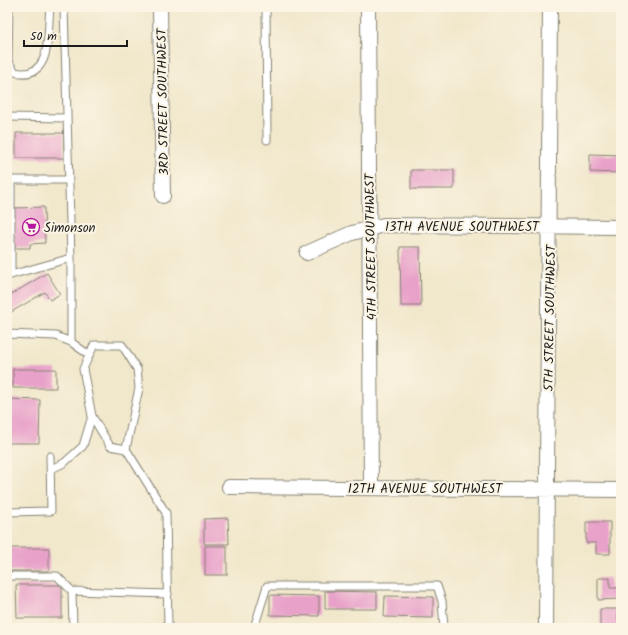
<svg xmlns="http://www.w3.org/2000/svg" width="628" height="635" font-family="Kalam,sans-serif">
<rect width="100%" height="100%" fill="#fcf5e5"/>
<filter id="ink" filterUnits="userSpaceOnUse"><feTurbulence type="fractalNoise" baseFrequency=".025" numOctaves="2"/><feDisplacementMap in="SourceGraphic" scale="8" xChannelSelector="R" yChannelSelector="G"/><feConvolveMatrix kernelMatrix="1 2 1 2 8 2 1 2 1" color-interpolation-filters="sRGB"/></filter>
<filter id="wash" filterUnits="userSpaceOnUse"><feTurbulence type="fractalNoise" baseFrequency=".012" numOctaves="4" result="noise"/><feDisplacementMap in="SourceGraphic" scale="16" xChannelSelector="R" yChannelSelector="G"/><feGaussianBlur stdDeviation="0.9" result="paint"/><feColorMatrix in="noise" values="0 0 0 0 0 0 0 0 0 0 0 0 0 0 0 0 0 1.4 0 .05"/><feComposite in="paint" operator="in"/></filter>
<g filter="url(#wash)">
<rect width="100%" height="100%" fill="#f1e8cc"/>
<g id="blocks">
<path fill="#e8a1c9" d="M 16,133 L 64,133 L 64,158 L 16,158 Z
M 590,154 L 621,155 L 621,173 L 590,172 Z
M 411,170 L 454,170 L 454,189 L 411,189 Z
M 44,207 L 45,243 L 30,244 L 30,248 L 14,248 L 14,208 Z
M 400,247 L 420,247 L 421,306 L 401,306 Z
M 47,273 L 60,294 L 50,300 L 45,292 L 8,314 L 7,297 Z
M 13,369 L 56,369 L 56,388 L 13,388 Z
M 7,399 L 40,400 L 39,443 L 9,443 L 9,446 L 7,446 Z
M 228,518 L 229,544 L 204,544 L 204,519 Z
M 586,522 L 610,522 L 610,554 L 596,554 L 596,543 L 586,543 Z
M 205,546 L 227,546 L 227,575 L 205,575 Z
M 8,548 L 49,548 L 49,571 L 9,571 Z
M 598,578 L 610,578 L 610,588 L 620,588 L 620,599 L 598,600 Z
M 16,585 L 62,585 L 62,618 L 17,618 Z
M 325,591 L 377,592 L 377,609 L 325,609 Z
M 270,595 L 319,596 L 319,616 L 270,615 Z
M 385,596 L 433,597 L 433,618 L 384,617 Z
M 600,609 L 617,609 L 618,622 L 621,622 L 621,628 L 600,628 Z"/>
</g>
</g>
<g filter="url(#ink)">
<use href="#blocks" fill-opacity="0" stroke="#868274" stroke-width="1"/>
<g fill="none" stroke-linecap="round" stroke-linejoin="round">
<g stroke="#868274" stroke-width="9">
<path id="lane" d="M 9,7 L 8,61 L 15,72 C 53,81 47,33 50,7
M 64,7 L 71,258 L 71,342
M 266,7 L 267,140
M 7,117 L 66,118
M 7,180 L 68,180
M 11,275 L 11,180
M 7,276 L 71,258
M 7,334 L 56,336 L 71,342 L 89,355
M 94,345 L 122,345 L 137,369 L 139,388 L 126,449 L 110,446 L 92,416 L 83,369 Z
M 126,449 L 166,513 L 168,628
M 51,469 L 64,463 L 83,446 L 92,416
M 7,512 L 51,511 L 50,456
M 7,576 L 57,576 L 72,591 L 73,628
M 72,591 L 168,594
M 254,628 L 267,586 L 437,586 L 442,601 L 444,628"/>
</g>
<g stroke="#868274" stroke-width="16">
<path id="street" d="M 160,7 L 163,196
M 368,7 L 371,488
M 307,253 L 352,233 L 384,225 L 621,227
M 229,487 L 621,490
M 546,628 L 550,7"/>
</g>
<use href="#lane" stroke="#fff" stroke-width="7"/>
<use href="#street" stroke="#fff" stroke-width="14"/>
</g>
</g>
<defs>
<g id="supermarket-ring" transform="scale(0.9)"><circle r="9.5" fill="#fcf5e5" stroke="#b5179e" stroke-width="1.5"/><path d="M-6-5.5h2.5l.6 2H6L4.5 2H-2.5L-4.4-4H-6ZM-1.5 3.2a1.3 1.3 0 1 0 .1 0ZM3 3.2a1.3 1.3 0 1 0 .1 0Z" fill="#b5179e"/></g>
</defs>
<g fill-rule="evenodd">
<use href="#supermarket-ring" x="31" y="227"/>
</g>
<g text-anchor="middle" stroke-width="4" stroke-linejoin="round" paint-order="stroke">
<g font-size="13" fill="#1c1c1c" stroke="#fcf5e5">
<text transform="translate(162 102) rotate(-91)" y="5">3RD STREET SOUTHWEST</text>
<text x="462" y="231">13TH AVENUE SOUTHWEST</text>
<text transform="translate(370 247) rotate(-91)" y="5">4TH STREET SOUTHWEST</text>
<text transform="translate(549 318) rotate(-89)" y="5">5TH STREET SOUTHWEST</text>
<text x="425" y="493">12TH AVENUE SOUTHWEST</text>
</g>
<g font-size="13" fill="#1c1c1c" stroke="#fcf5e5" text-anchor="start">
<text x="44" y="232">Simonson</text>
</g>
</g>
<rect width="628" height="635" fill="none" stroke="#fcf5e5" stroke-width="24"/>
<path d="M24 40v6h103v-6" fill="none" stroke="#1c1c1c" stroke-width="2"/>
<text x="30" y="40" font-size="12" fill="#1c1c1c" stroke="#fcf5e5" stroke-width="3" paint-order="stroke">50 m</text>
</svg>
